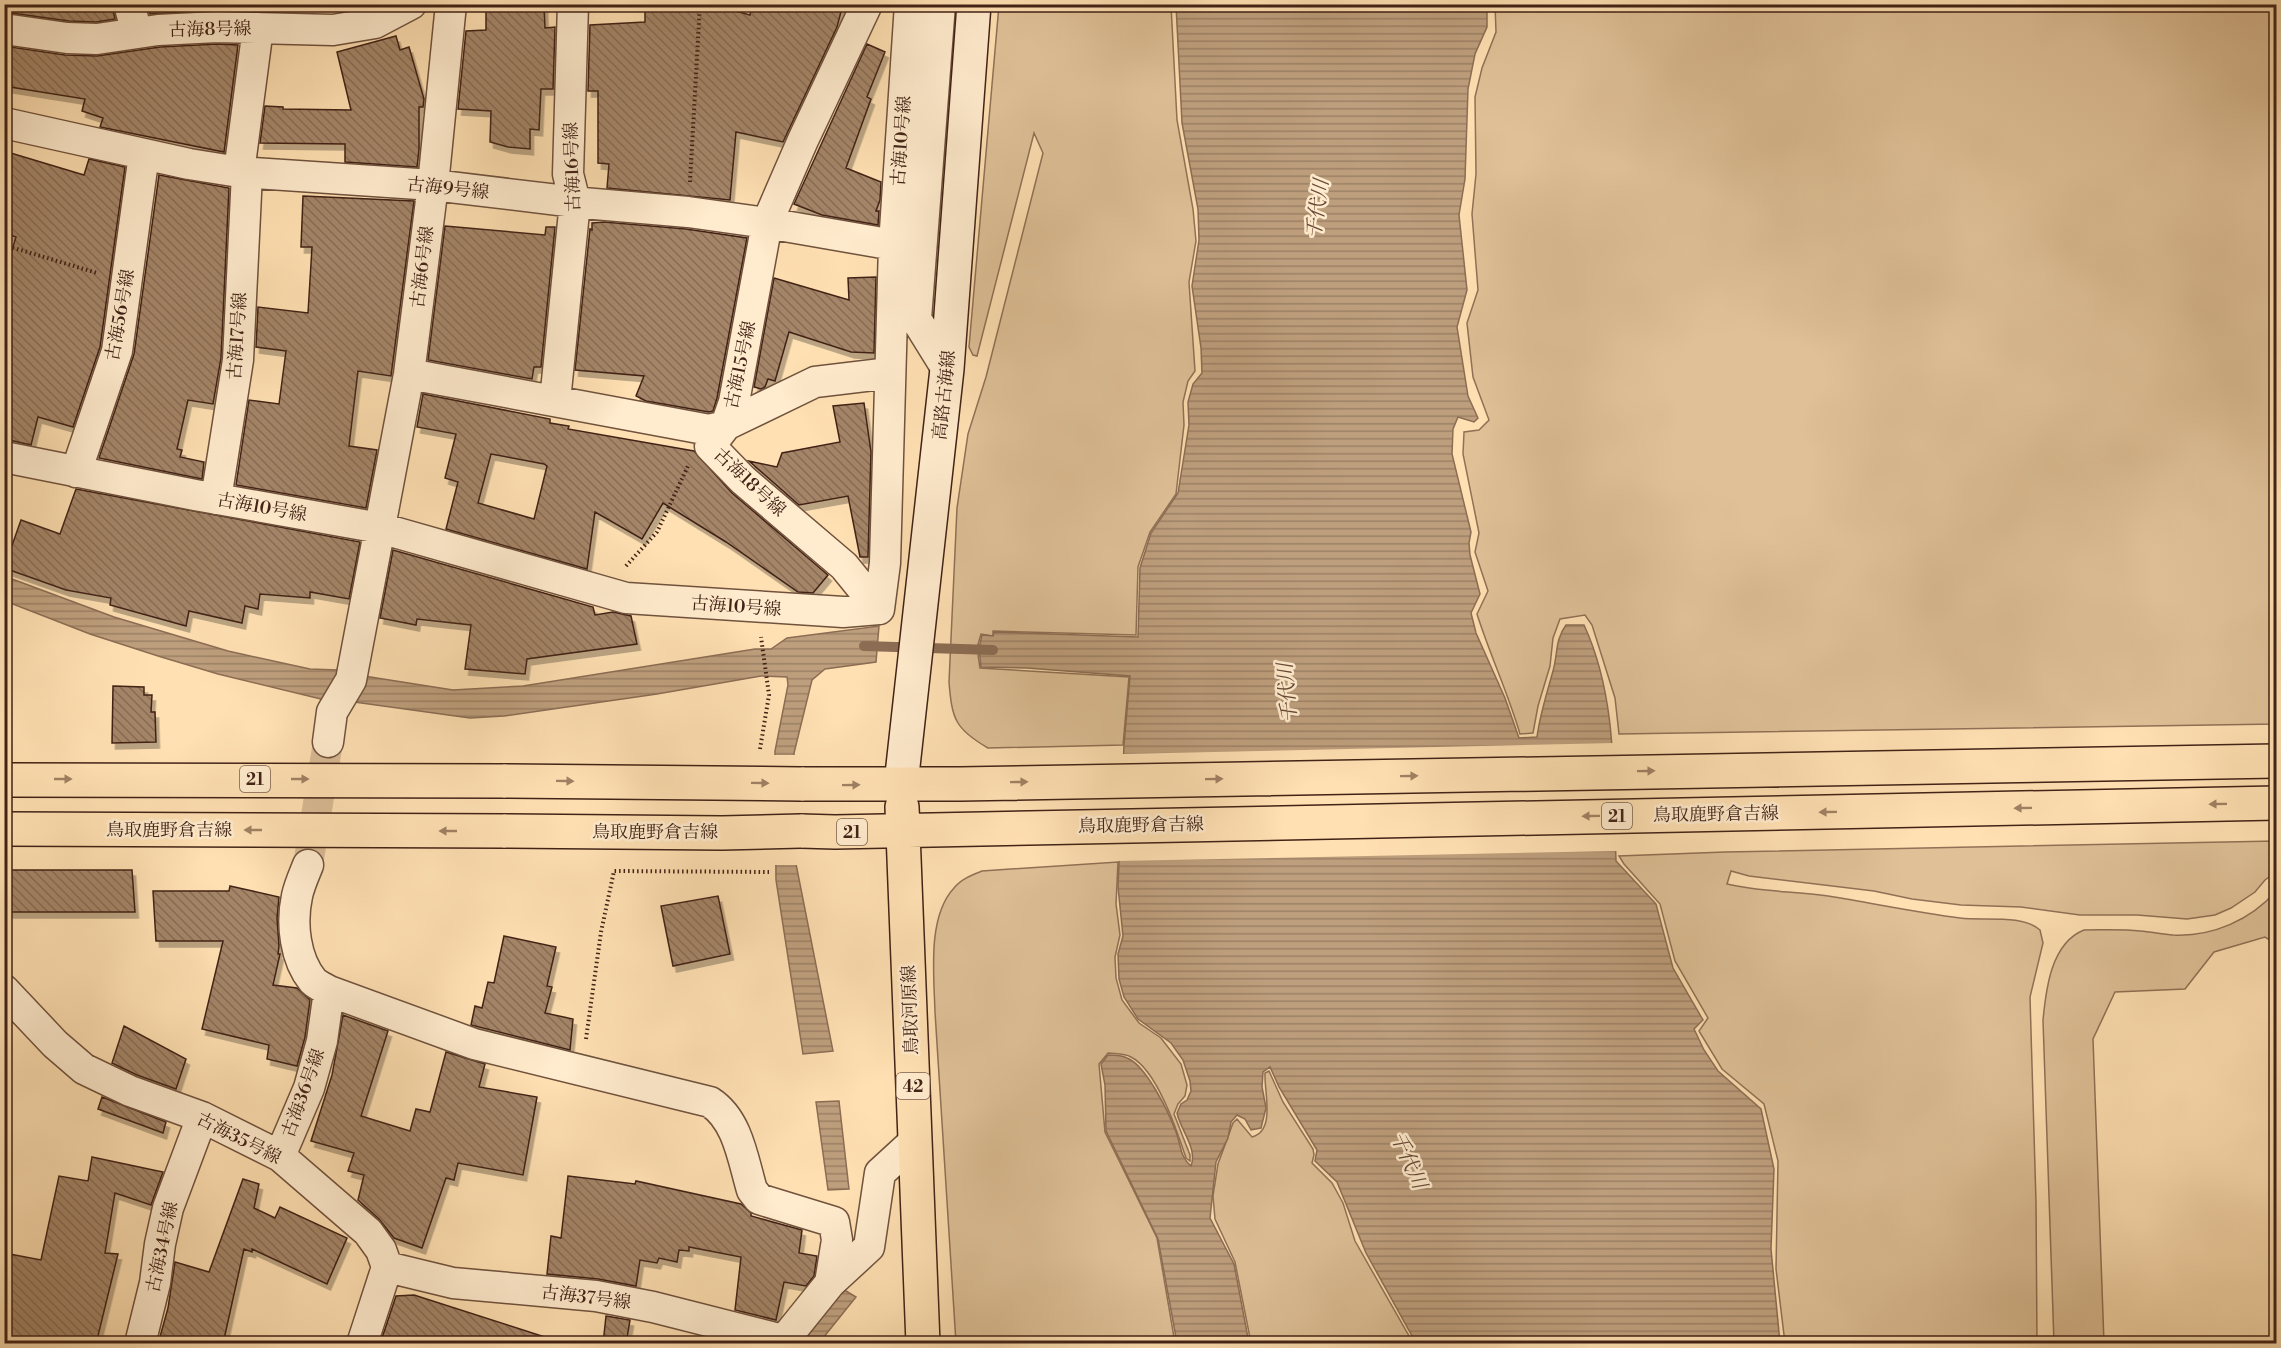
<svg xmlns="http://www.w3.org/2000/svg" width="2281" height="1348" font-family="'Libre Bodoni','Noto Serif JP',serif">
<defs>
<pattern id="water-rules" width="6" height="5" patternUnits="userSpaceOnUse" patternTransform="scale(1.5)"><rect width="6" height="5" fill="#be9f7d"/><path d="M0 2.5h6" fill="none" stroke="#9c8165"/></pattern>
<pattern id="building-back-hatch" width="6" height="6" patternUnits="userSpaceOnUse" patternTransform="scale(1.5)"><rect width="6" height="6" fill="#a48567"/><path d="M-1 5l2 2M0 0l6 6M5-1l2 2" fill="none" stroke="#876c54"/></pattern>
<filter id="shadow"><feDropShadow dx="3.5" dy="6" stdDeviation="0" flood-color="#0004"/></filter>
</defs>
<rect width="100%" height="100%" fill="#ffe0b2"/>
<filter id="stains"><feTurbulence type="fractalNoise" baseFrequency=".00333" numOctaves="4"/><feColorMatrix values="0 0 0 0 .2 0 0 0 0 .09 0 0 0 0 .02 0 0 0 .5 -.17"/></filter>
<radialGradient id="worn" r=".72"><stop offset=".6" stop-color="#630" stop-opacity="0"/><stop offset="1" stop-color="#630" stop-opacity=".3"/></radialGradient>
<path fill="#dfc097" stroke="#907156" stroke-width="1.5" d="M 999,5 L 1171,5 L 1177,120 L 1193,209 L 1196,241 L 1189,282 L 1195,371 L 1188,381 L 1183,402 L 1184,425 L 1176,494 L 1150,532 L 1138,567 L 1136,635 L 993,631 L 993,636 L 981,634 L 977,648 L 980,668 L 1129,677 L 1123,745 L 988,748 C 955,729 952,719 949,682 L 957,508 L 968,434 L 986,377 L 1043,153 L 1034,133 L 977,356 L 973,355 L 969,347 Z
M 1495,5 L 2276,5 L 2276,724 L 1619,734 L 1615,698 L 1592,625 L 1585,615 L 1560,619 L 1553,638 L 1550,666 L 1538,706 L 1533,733 L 1520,734 C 1508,693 1490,655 1477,614 L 1488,591 L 1475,552 L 1479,533 L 1463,454 L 1464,432 L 1479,430 L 1489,420 L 1473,377 L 1467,323 L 1478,290 L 1472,214 L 1476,174 L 1475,97 L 1482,68 L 1496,32 Z
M 2276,841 L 2276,872 L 2265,880 L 2255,892 L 2231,908 L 2215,915 L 2187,919 L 2137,915 L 2080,915 L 2021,907 L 1961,905 L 1912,899 L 1874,891 L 1749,876 L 1731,871 L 1727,884 C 1760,892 1794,891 1828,896 C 1872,903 1915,912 1960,918 C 1984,921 2022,914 2040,930 L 2043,943 L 2030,997 L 2036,1202 L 2037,1343 L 1785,1343 L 1776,1269 L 1778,1161 L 1764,1104 L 1722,1069 L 1699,1031 L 1708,1018 L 1675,961 L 1660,904 L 1624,864 L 1619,856 L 1725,852 Z
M 1118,862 L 1116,904 L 1120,935 L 1115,957 L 1116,978 L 1122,1000 L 1139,1023 L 1161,1038 L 1181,1064 L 1187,1085 L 1185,1096 L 1178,1104 L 1174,1114 L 1190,1155 L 1190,1161 L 1186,1158 C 1177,1131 1157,1070 1131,1057 C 1124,1053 1115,1054 1108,1053 L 1099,1064 L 1105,1132 L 1157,1238 L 1175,1343 L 956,1343 L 935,1012 C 934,975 927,917 954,888 C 961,879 972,875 982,871 Z
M 2276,891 L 2276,944 L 2265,937 L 2214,952 L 2185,989 L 2115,992 L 2093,1039 L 2104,1343 L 2054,1343 L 2043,1020 C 2046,989 2051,943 2084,930 C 2103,930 2122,929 2140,931 C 2151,932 2162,934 2173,935 C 2212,937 2251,920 2276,891 Z
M 1269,1071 L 1283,1102 L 1313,1149 L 1314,1155 L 1312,1163 L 1332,1183 L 1343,1203 L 1355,1241 L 1413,1343 L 1251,1343 L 1235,1262 L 1215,1219 L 1213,1196 L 1218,1164 L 1233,1123 L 1237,1119 L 1252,1137 C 1276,1131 1264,1092 1265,1073 Z"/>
<path fill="url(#water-rules)" stroke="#8c6d54" stroke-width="1.5" d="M 1176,5 L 1487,5 L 1487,27 L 1475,54 L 1468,89 L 1465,179 L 1459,215 L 1467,290 L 1457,327 L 1468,396 L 1478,418 L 1474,422 L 1458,417 L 1453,429 L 1452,454 L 1471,532 L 1469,543 L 1470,555 L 1480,594 L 1471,613 L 1476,633 L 1505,698 L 1519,738 L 1537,737 C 1540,714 1547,693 1553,671 C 1558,653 1555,640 1566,625 L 1584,625 C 1618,698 1613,783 1616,861 L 1656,904 L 1673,968 L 1703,1020 L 1694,1029 L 1704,1050 L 1718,1071 L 1761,1109 L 1774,1169 L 1771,1249 L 1780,1343 L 1416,1343 L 1366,1253 L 1337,1182 L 1315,1161 L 1317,1150 L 1279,1087 L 1270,1067 L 1263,1072 L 1262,1087 L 1266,1108 L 1261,1128 L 1251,1130 L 1245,1119 L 1237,1115 L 1231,1122 L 1228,1138 L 1216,1162 L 1210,1218 L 1234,1264 L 1249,1343 L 1177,1343 L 1158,1239 L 1106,1131 L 1105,1085 L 1101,1064 L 1108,1055 C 1114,1055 1122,1055 1127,1058 C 1146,1065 1169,1113 1176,1132 C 1181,1145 1180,1157 1191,1166 C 1198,1149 1180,1129 1177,1113 L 1181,1104 L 1187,1100 L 1191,1091 L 1190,1081 L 1183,1060 L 1171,1043 L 1138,1019 L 1124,997 L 1119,979 L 1118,954 L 1123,936 L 1118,887 L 1124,745 L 1130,676 L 1027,668 L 981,667 L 979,648 L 982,635 L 993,636 L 994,632 L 1138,637 L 1140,568 L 1151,533 L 1178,493 L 1189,425 L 1188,402 L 1193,384 L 1202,373 L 1201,348 L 1192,286 L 1199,240 L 1198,209 L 1182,123 Z
M 4,576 L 114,617 L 228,651 L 310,669 L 338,670 L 364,676 L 453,690 L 523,686 L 755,649 L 771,649 L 787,638 L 879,626 L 876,662 L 825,669 L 812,680 L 794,753 L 796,864 L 833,1051 L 803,1054 L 776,880 L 775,751 L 788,685 L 787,677 L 761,676 L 657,694 L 504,716 L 470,718 L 347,701 L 325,700 L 218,674 L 158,656 L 90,634 L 5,601 Z
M 839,1101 L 849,1189 L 828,1190 L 816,1102 Z
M 841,1288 L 856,1297 L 819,1343 L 791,1344 Z"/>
<path fill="#ffe0b2" d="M 1614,743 L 1618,851 L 1116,861 L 1121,754 Z
M 772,755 L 797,755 L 799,865 L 773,865 Z"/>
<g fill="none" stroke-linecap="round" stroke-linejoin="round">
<path stroke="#8c6d54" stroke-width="10" d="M 864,646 L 993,650"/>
</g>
<path fill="url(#building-back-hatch)" stroke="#412216" stroke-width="1.5" fill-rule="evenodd" filter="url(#shadow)" d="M 4,4 L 112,4 L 115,19 L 96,22 L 69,21 L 4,12 Z
M 147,4 L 249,4 L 249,11 L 216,10 L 150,14 Z
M 486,4 L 544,4 L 545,28 L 555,27 L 553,89 L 541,89 L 539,130 L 530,129 L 530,149 L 508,147 L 490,142 L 491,111 L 458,109 L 466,31 L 486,30 Z
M 645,4 L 711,4 L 750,15 L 751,4 L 843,4 L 837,27 L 783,142 L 736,132 L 730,200 L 607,188 L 609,164 L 598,163 L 598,91 L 588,91 L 590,25 L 645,22 Z
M 396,36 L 400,50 L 409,47 L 424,99 L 423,107 L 419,107 L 419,149 L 417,167 L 345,162 L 345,144 L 260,143 L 265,106 L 283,107 L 283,109 L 351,110 L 337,52 Z
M 217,44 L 238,45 L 224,152 L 100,127 L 103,118 L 82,111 L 85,99 L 4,86 L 4,46 L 65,55 L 97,56 L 160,47 Z
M 867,44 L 885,52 L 867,97 L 871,99 L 846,168 L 881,182 L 880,200 L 876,211 L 879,211 L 878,225 L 822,215 L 794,204 Z
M 4,151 L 84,175 L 89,159 L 125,167 L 100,347 L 73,427 L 38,417 L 31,445 L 5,439 L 11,415 L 4,413 L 4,275 L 16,237 L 4,233 Z
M 159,175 L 229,188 L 221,358 L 213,404 L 188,400 L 177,449 L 182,450 L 180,457 L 204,462 L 202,479 L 99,458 L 134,354 Z
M 303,196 L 414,201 L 391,376 L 358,371 L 349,446 L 377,450 L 366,508 L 236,485 L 249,400 L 279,404 L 286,351 L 256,347 L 258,307 L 308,313 L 312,247 L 301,247 Z
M 604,222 L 686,229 L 747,238 L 717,398 L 713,411 L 709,412 L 646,401 L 636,396 L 644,376 L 575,370 L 590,229 L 592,230 L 592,223 Z
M 445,226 L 545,235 L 546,227 L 555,227 L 541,367 L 534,367 L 532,379 L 428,360 Z
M 876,277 L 874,353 L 851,352 L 789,332 L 775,381 L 768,379 L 765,387 L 761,389 L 754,387 L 774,278 L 849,300 L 848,278 Z
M 423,394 L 550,419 L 550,423 L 569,426 L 568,429 L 694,451 L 732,493 L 828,575 L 813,593 L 798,592 L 726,542 L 663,503 L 642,539 L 595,512 L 587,569 L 446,529 L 458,482 L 445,478 L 456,434 L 417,427 ZM 491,454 L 544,464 L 547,466 L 534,519 L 478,503 Z
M 864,403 L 871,452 L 868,557 L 860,557 L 848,496 L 799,505 L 749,461 L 777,467 L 782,453 L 840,442 L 833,406 Z
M 76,489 L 360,542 L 349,599 L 310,592 L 310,598 L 260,594 L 258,609 L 245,606 L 242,623 L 189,611 L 186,626 L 110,605 L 111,598 L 66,590 L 4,568 L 21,520 L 60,534 Z
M 393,550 L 593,607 L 595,615 L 613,612 L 631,616 L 637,644 L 527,659 L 525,674 L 465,669 L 471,625 L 417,619 L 416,625 L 380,618 Z
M 113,686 L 144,687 L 144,695 L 152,695 L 151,712 L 155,712 L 156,742 L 112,743 Z
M 4,870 L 132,870 L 135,912 L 4,912 Z
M 230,886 L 279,897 L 277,918 L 279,946 L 278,954 L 280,954 L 273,985 L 297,988 L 310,1000 L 305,1037 L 297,1066 L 267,1059 L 269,1045 L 202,1029 L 223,941 L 156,941 L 153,891 L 229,891 Z
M 718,896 L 730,954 L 673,966 L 661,906 Z
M 504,936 L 556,947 L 547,986 L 552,987 L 545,1013 L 573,1019 L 570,1050 L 471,1025 L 475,1006 L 482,1008 L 488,982 L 494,983 Z
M 343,1015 L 388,1031 L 361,1116 L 410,1131 L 416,1109 L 430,1112 L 446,1052 L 485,1064 L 479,1087 L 537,1097 L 523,1175 L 458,1163 L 454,1180 L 446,1178 L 422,1248 L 394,1238 L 379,1219 L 358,1200 L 364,1175 L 348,1171 L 354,1153 L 311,1141 L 332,1075 Z
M 124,1026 L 186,1059 L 176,1089 L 137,1075 L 112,1063 Z
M 102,1097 L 166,1122 L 163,1133 L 98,1109 Z
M 92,1157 L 163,1172 L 151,1205 L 115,1193 L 105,1253 L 118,1254 L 96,1344 L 29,1344 L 4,1337 L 4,1253 L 41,1260 L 59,1176 L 88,1181 Z
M 568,1176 L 635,1184 L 636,1181 L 741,1204 L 751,1213 L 751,1216 L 802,1230 L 799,1253 L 817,1256 L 814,1276 L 806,1286 L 784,1282 L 776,1320 L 735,1310 L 741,1257 L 689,1247 L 689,1251 L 679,1250 L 677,1262 L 659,1258 L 657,1263 L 640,1260 L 636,1286 L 598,1279 L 547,1274 L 551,1236 L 561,1238 Z
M 243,1179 L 259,1184 L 254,1208 L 275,1218 L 280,1207 L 347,1238 L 327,1284 L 252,1249 L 252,1252 L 244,1249 L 223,1344 L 158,1344 L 168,1308 L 175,1262 L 209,1272 Z
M 414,1295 L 548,1338 L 547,1344 L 380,1344 L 396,1296 Z
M 606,1316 L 630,1320 L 626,1344 L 603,1344 Z"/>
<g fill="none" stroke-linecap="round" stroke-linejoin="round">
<path stroke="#d9ba93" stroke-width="30" stroke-dasharray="30 15" stroke-linecap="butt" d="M 308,865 L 328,742"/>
<g stroke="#70523d" stroke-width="33">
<path id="street" d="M 129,4 L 137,33
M 940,4 L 916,319 L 947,369
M 4,29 L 67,38 L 97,39 L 158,30 L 217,27 L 333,30 L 375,23 L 411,4
M 4,123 L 189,164 L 239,172 L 433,185 L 583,203 L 688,212 L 767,223 L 894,245
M 239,172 L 258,28
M 409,374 L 704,429 L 710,430 L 726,425 L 734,402 L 767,223 L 803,140 L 867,4
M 555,401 L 575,202 L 568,174 L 573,4
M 4,457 L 195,495 L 380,528 L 626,598 L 843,612 L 879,609 L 885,563 L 894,245 L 910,4
M 76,472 L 117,351 L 144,154
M 216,499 L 238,360 L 247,173
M 879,609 L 844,566 L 743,480 L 710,446 L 726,425 L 815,382 L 890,373
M 328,742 L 332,712 L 351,680 L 409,374 L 433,185 L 451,4
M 4,990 L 55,1044 L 84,1069 L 130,1091 L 202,1117 L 280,1156 L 368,1232 L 381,1250 L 387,1267 L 362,1344
M 329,991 L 474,1044 L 710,1102 C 738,1120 743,1160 752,1190 L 759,1199 L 834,1222 L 837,1240 L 830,1283
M 280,1156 L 309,1088 L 322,1041 L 329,991 C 324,988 317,985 313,981 C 295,959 291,924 297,896 C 299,886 304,875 308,865
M 387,1267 L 453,1283 L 596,1296 L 653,1307 L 783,1340
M 140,1344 L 155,1283 L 160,1244 L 168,1208 L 202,1117
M 781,1344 L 830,1283 L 869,1247 L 880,1173 L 916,1140"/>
</g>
<g stroke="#412216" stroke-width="36">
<path id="secondary" d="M 901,784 L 947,369 L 974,4"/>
</g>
<g stroke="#412216" stroke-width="36">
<path id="primary" d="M 4,780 L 506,781
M 801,784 L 960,784 L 2276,761
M 902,807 L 923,1344
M 4,829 L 506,831
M 801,831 L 835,832 L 2276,803"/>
</g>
<path stroke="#412216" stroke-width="4" stroke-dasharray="1.5 3" stroke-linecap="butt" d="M 690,182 L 700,4
M 4,245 L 97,273
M 626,566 L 657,532 L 688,466
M 760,749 L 769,695 L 761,637
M 586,1039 L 601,932 L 614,871 L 769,872"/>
<use href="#street" stroke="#ffebcd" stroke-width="30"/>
<use href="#secondary" stroke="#ffebcd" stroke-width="33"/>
<use href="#primary" stroke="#ffe0b2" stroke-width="33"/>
<g stroke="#412216" stroke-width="36" stroke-linecap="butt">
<path id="primary-bridge" d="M 506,781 L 801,784
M 506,831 L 722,833 L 801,831"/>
</g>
<use href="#primary-bridge" stroke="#ffe0b2" stroke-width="33"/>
</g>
<defs><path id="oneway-solid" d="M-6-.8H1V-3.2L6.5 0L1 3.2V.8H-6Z" transform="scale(1.5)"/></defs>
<g fill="#a08164">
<use href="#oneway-solid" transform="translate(1646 771) rotate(-1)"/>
<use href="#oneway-solid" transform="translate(1409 776) rotate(-1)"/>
<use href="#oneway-solid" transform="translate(63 779)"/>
<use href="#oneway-solid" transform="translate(300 779)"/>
<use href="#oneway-solid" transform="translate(1214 779) rotate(-1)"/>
<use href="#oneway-solid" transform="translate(565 781) rotate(1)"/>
<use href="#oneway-solid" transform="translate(1019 782) rotate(-1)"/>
<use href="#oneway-solid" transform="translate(760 783) rotate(1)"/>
<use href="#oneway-solid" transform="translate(851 785) rotate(-1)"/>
<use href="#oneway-solid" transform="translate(2218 804) rotate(179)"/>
<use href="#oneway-solid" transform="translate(2023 808) rotate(179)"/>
<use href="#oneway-solid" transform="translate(1828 812) rotate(179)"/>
<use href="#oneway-solid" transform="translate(1591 816) rotate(179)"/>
<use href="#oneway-solid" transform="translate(253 830) rotate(-180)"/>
<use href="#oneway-solid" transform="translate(448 831) rotate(-180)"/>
</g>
<g text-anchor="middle" stroke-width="5" stroke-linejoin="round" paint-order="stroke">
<g fill="#ffebcd" stroke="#7a5e4d" stroke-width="1.5">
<rect x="240" y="766" width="30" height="26" rx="4.5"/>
<rect x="1602" y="803" width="30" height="26" rx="4.5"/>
<rect x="837" y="819" width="30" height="26" rx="4.5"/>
<rect x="896.5" y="1073" width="33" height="26" rx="4.5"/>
</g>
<g font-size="16" font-weight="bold" fill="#412216">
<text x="255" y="785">21</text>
<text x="1617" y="822">21</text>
<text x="852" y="838">21</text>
<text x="913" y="1092">42</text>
</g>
<g font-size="18" fill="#412216" stroke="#ffebcd">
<text transform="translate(210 29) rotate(-1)" y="6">古海8号線</text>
<text transform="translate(901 141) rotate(-86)" y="6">古海10号線</text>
<text transform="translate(572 167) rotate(-92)" y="6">古海16号線</text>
<text transform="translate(448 188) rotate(6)" y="6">古海9号線</text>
<text transform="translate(422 267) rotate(-83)" y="6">古海6号線</text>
<text transform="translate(120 315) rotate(-80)" y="6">古海56号線</text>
<text transform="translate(237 336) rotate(-86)" y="6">古海17号線</text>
<text transform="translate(740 365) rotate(-78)" y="6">古海15号線</text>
<text transform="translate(944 395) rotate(-84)" y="6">高路古海線</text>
<text transform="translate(750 482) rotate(43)" y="6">古海18号線</text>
<text transform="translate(262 507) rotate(10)" y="6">古海10号線</text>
<text transform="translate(736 606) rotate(4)" y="6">古海10号線</text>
<text transform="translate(1716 814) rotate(-1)" y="6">鳥取鹿野倉吉線</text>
<text transform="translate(1141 825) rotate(-1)" y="6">鳥取鹿野倉吉線</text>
<text x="169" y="836">鳥取鹿野倉吉線</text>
<text x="655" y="838">鳥取鹿野倉吉線</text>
<text transform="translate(910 1010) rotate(-92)" y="6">鳥取河原線</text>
<text transform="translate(303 1093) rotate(-70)" y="6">古海36号線</text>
<text transform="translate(239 1138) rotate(27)" y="6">古海35号線</text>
<text transform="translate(162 1247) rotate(-78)" y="6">古海34号線</text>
<text transform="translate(586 1297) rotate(7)" y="6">古海37号線</text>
</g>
<g font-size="20" font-style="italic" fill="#664835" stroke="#ffebcd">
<text transform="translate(1317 209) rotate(-82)" y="7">千代川</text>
<text transform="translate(1287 693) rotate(-95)" y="7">千代川</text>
<text transform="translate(1409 1160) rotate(66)" y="7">千代川</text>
</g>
</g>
<rect width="2281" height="1348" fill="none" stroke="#ffe0b2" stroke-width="24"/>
<rect x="6" y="6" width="2269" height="1336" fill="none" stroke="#412216" stroke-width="3"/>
<rect x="12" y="12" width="2257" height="1324" fill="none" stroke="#412216" stroke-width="1.5"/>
<rect width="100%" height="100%" filter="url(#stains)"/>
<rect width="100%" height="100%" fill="url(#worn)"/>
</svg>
